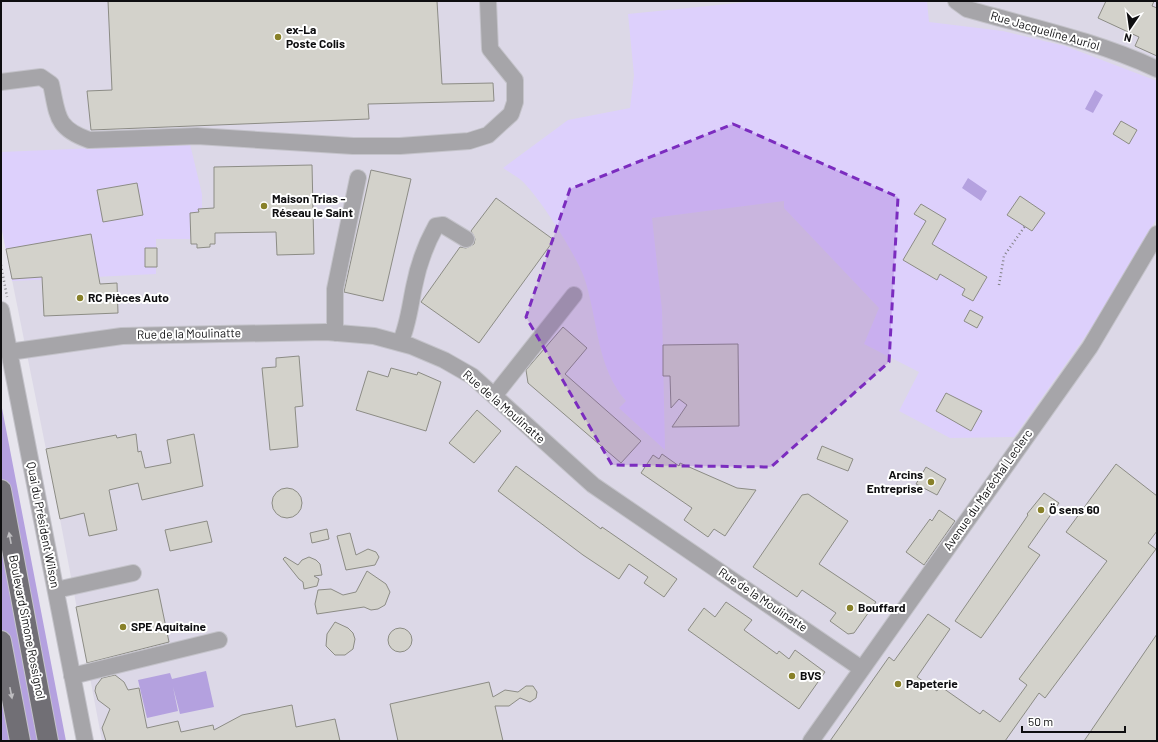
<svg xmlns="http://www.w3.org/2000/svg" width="1158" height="742" font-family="Barlow,sans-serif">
<rect width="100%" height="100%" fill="#e7e5ed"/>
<path fill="#dcd8e7" d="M 1,1 L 1157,1 L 1157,741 L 102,741 L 60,519 L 1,225 Z"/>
<path fill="#ddd0fc" d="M 758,1 L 927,1 L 929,22 L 1003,31 L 1065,46 L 1157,81 L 1157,218 L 1094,324 L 1014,437 L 950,438 L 899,411 L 919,372 L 864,344 L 879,308 L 784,208 L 784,201 L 652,218 L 662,310 L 665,450 L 619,408 L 626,401 C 596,367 598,318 584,277 C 576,255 539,196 521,180 C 516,176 509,172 503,168 L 568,120 L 630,108 L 634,75 L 628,14 Z
M 190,144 L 202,194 L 202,209 L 198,209 L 199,212 L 190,213 L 191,239 L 156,239 L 156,274 L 12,281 L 1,225 L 1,152 Z"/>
<path fill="#b4a1df" d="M 1095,90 L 1103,95 L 1093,113 L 1085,109 Z
M 968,178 L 987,191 L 981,201 L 962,188 Z
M 1,403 L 66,741 L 1,741 Z
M 206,671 L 214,707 L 180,714 L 173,687 L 178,711 L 147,718 L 138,680 L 170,673 L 172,679 Z"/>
<path fill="#d3d2cb" stroke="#8c8c85" d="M 108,1 L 437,1 L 442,84 L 493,83 L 494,101 L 368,104 L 369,119 L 91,130 L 87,91 L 112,90 Z
M 1106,1 L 1154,1 L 1152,6 L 1157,8 L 1157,56 L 1135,46 L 1139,37 L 1098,18 Z
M 1121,121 L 1137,130 L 1129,144 L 1113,134 Z
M 312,165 L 314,254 L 277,255 L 276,232 L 215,233 L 215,244 L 210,244 L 210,247 L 197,248 L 197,244 L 191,244 L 190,213 L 199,212 L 198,209 L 214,208 L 214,167 Z
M 371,170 L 411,179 L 383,301 L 344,292 Z
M 137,183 L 143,215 L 103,222 L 97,190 Z
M 1020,196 L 1045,213 L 1032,231 L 1007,215 Z
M 496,198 L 554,240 L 479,343 L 421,302 L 460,247 L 466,248 L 474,244 L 475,239 L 471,231 Z
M 921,204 L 946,219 L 932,244 L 987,277 L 973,301 L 962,295 L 965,289 L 940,274 L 937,280 L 903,260 L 926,221 L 914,214 Z
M 91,234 L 100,284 L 117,283 L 118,313 L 44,316 L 42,277 L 12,279 L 6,249 Z
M 145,248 L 157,248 L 157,267 L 145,267 Z
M 970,310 L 983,317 L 977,328 L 964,321 Z
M 563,327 L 587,348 L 565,374 L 641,441 L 621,463 L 528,383 L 526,370 Z
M 738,344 L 739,426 L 672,427 L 687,405 L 679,399 L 671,408 L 670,376 L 663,376 L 663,345 Z
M 299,356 L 303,406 L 295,407 L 298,447 L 270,450 L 262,368 L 276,367 L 276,358 Z
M 391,368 L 417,375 L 418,372 L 441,382 L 426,431 L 356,410 L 368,371 L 388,377 Z
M 946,393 L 982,411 L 971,431 L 936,411 Z
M 477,410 L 501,431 L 474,463 L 449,443 Z
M 136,434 L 138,452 L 141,451 L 145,468 L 171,463 L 167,440 L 194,434 L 203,486 L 142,500 L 138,483 L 109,490 L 117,530 L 89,536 L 84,513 L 60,519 L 46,449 L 116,435 L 117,438 Z
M 822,446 L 853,459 L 848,471 L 817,459 Z
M 662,454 L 679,466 L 680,463 L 737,488 L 756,490 L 725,536 L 714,529 L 708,537 L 684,520 L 692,508 L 641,473 L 653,455 L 659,459 Z
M 1116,464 L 1157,496 L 1157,531 L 1148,543 L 1156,549 L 1045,698 L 1039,693 L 1005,741 L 830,741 L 889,657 L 894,661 L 928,614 L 950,629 L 917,677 L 937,691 L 940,686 L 980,714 L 983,710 L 1000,722 L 1027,685 L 1019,679 L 1107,561 L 1066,532 Z
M 516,466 L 601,529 L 602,527 L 677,579 L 664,597 L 644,583 L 648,577 L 629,564 L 619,579 L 583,555 L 498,491 Z
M 926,467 L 946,479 L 937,495 L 916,484 Z
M272 503a15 15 0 1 1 30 0a15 15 0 1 1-30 0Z
M 1044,493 L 1059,503 L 1028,547 L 1040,555 L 981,638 L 955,621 L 1024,521 L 1028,515 L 1027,514 Z
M 808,494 L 848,521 L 819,564 L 876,602 L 854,633 L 848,634 L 830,621 L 836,613 L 802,590 L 797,597 L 753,567 L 802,495 Z
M 939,510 L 955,521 L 924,565 L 906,552 L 930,519 L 932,521 Z
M 207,521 L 212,542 L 170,551 L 165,530 Z
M 327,529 L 329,539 L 312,543 L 310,533 Z
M 350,533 L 356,555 L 368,549 L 376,552 L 379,557 L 375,565 L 346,570 L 337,536 Z
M 285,557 L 298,565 L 302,560 L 309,557 L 316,560 L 320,564 L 322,575 L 314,576 L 319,579 L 317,586 L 304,589 L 303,582 L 299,579 L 283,559 Z
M 367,571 L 386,584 L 390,592 L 385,605 L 378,609 L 371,610 L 364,607 L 317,614 L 315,604 L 318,590 L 331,589 L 343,595 L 356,592 Z
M 158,589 L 169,642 L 87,663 L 76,607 Z
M 726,602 L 752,620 L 744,630 L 777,654 L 779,651 L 789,659 L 795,650 L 825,672 L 799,709 L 688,630 L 704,608 L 715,617 Z
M 335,622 L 348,628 L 353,633 L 355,639 L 353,649 L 345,655 L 335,655 L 326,646 L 327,634 Z
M388 640a12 12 0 1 1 24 0a12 12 0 1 1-24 0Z
M 1157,634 L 1157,741 L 1084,741 L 1142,656 Z
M 115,675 L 124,682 L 128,690 L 139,688 L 147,728 L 178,721 L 181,732 L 213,725 L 214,730 L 242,715 L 292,705 L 296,727 L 335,719 L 340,741 L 106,741 L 102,728 L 110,709 L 98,700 L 95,691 L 96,686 L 102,678 Z
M 489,682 L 493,697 L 505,690 L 518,692 L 526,686 L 533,686 L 537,692 L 536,698 L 530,702 L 520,698 L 509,706 L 495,706 L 503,741 L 398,741 L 390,704 Z"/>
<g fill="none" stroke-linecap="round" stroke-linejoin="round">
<g stroke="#c4c3ca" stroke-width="18">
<path id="minor" d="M 956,1 L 967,9 C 1031,27 1097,41 1157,69
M 1,82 L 41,77 L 51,84 C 58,115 55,128 89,140 L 197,136 L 353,146 L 400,146 L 469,141 L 488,135 L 511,114 L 515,102 L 515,80 L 490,49 L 488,1
M 1,310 L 85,741
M 335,333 L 335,289 L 358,178
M 400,343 C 408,326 410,306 414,287 C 418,266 426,244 436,226 L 443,225 L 466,239
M 9,352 L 122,336 L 326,332 L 374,336 L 411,346 L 444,360 L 472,376 L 593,485 L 862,669
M 494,396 L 574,295
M 56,590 L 133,573
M 72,676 L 219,640
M 811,741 L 1090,347 L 1157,234"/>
</g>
<g stroke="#c4c3ca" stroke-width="22">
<path id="major" d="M 1,490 L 48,741
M 1,641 L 20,741"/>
</g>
<path stroke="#818085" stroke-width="2.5" stroke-dasharray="1 3" stroke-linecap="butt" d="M 1,265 L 7,297
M 999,285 L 1004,256 L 1025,226"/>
<use href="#minor" stroke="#a6a5a9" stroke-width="16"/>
<use href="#major" stroke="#716f75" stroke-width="20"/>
</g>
<defs><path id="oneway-solid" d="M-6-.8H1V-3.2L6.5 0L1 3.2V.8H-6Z"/></defs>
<g fill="#bfbec1">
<use href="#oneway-solid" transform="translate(10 538) rotate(-101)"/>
<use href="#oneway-solid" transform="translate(11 693) rotate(79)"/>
</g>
<path fill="#7b2cbf" fill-opacity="0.2" stroke="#7b2cbf" stroke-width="3" stroke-dasharray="8 5" stroke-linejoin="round" d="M 733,124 L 898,197 L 889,362 L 771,467 L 612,465 L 526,317 L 570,189 Z"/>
<g fill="#888129" stroke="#fff" stroke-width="1.5">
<circle cx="278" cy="37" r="4"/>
<circle cx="264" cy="206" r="4"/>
<circle cx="80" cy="298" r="4"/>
<circle cx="931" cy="482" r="4"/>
<circle cx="1041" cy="510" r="4"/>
<circle cx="850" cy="608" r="4"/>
<circle cx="123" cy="627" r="4"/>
<circle cx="792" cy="676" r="4"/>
<circle cx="898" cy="684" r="4"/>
</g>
<g text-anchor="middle" stroke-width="4" stroke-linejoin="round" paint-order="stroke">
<g font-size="12" font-weight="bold" fill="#0e0e10" stroke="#fff" text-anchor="start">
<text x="286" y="34">ex-La<tspan x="286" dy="14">Poste Colis</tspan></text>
<text x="272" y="203">Maison Trias -<tspan x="272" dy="14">Réseau le Saint</tspan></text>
<text x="88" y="302">RC Pièces Auto</text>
<text x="923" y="479" text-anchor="end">Arcins<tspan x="923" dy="14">Entreprise</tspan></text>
<text x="1049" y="514">Ö sens 60</text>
<text x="858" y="612">Bouffard</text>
<text x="131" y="631">SPE Aquitaine</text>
<text x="800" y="680">BVS</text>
<text x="906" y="688">Papeterie</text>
</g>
<g font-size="12" fill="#0e0e10" stroke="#fff">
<text transform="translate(1045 31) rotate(16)" y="4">Rue Jacqueline Auriol</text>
<text transform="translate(189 334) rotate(-1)" y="4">Rue de la Moulinatte</text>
<text transform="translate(504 407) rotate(41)" y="4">Rue de la Moulinatte</text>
<text transform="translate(988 490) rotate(-55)" y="4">Avenue du Maréchal Leclerc</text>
<text transform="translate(43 525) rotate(79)" y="4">Quai du Président Wilson</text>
<text transform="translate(763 600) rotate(34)" y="4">Rue de la Moulinatte</text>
<text transform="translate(27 627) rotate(79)" y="4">Boulevard Simone Rossignol</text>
</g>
</g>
<rect width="1158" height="742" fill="none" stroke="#0e0e10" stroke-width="4"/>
<g transform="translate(1130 28) rotate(193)" stroke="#ffffff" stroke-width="3" paint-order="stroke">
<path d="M0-3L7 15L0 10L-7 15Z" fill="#0e0e10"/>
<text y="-6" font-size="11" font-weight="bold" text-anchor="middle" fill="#0e0e10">N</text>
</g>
<path d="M1022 726v6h103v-6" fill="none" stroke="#0e0e10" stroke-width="2"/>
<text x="1028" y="726" font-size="12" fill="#0e0e10" stroke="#ffffff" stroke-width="3" paint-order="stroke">50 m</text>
</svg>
